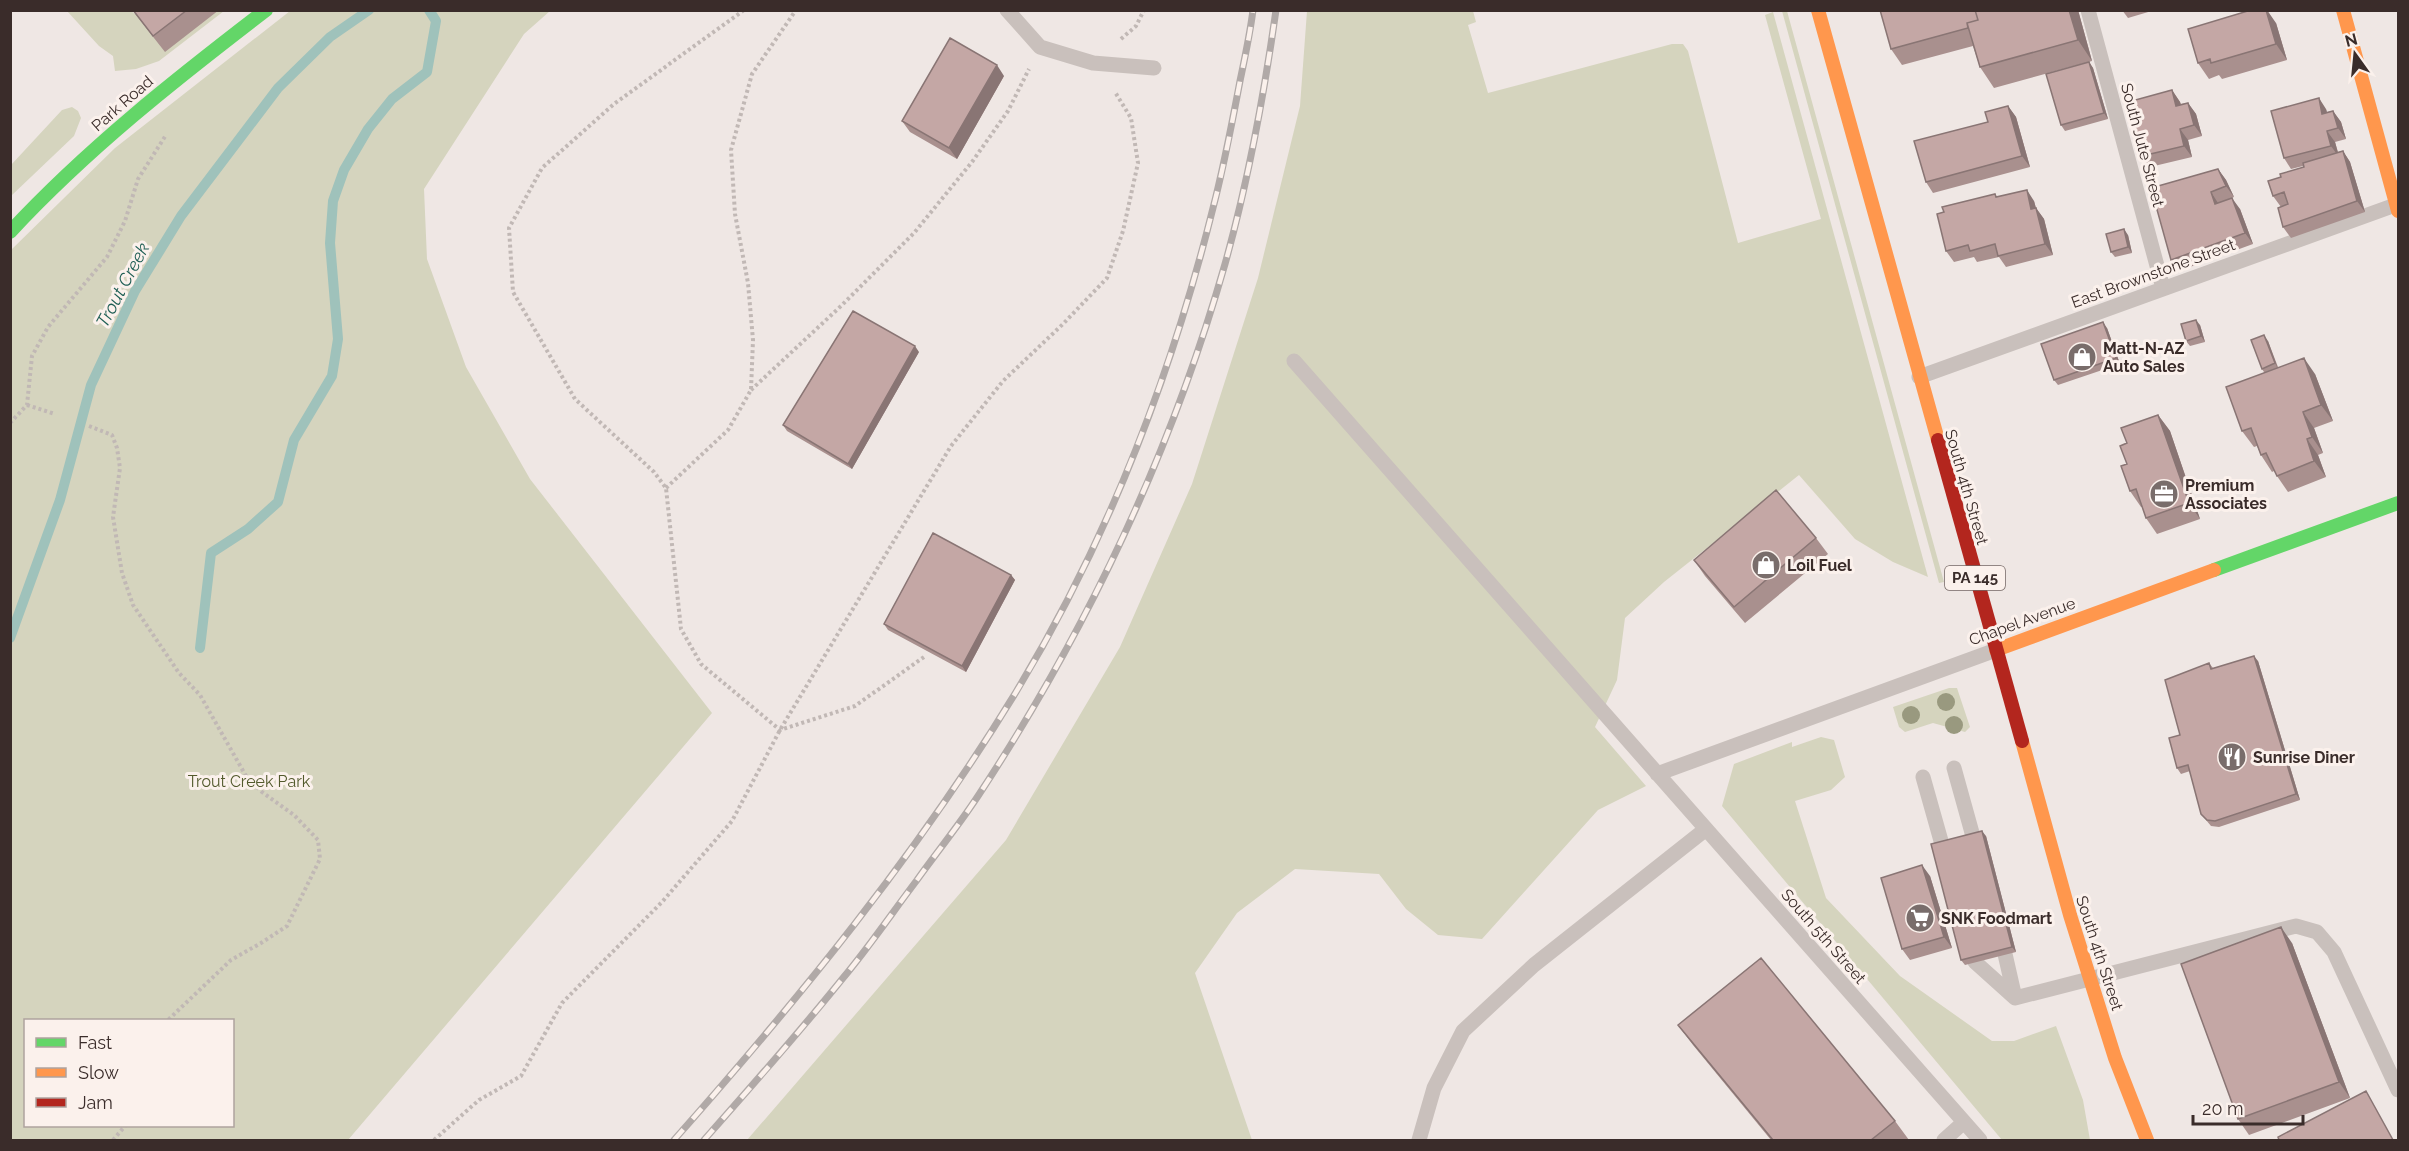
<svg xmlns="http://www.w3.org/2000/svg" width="2409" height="1151" font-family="Raleway,sans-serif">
<rect width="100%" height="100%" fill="#efe7e4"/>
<path fill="#d5d4be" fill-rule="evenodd" d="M 67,11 L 131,11 L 135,14 L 224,11 L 159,61 L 136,69 L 115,71 L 113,56 L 99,46 Z
M 290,11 L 550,11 L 524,34 L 424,189 L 427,259 L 466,367 L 530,479 L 712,713 L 348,1140 L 11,1140 L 11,250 L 115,148 ZM 26,1020 L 232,1020 L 232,1126 L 26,1126 Z
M 1307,11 L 1473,11 L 1476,22 L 1468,25 L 1488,93 L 1672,44 L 1683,44 L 1688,51 L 1738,243 L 1821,219 L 1765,15 L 1773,12 L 1928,577 L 1893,562 L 1855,539 L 1799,475 L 1664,582 L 1625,618 L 1617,680 L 1595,727 L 1646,786 L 1598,810 L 1482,939 L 1438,935 L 1406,909 L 1379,874 L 1295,869 L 1237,913 L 1195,973 L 1252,1140 L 747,1140 L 1006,840 L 1120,647 L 1192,484 L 1258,278 L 1300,106 Z
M 1782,11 L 1787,11 L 1944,582 L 1939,583 Z
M 72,107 L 78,111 L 81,118 L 74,136 L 11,196 L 11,165 L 62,110 Z
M 1949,688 L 1957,688 L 1970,727 L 1965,732 L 1933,723 L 1905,732 L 1899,727 L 1893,707 Z
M 1821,737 L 1834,740 L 1845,777 L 1831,790 L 1795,801 L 1826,898 L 1900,976 L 1992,1041 L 2014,1041 L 2056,1026 L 2083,1100 L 2090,1140 L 2002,1140 L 1722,806 L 1734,764 L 1792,742 L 1792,747 Z"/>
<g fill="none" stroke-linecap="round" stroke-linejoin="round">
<path stroke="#9fc2bb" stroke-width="10" d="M 10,638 L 60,500 L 91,385 L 135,291 L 181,216 L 278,88 L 330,37 L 369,10
M 200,648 L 211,553 L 248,529 L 278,502 L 294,440 L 332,376 L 338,339 L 330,243 L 333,201 L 344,170 L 368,129 L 392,99 L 427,72 L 436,21 L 429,10"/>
<path stroke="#c1b8b5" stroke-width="4" stroke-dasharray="3 3" stroke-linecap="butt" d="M 744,10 L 614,104 L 542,168 L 509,228 L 513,292 L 575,399 L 654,472 L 666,488 L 681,629 L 701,664 L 780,730 L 855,706 L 924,657
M 1121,39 L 1136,26 L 1144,10
M 751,390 L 841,306 L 914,233 L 972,162 L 1008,111 L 1029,69
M 27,405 L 55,414
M 10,423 L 27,405 L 32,356 L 48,327 L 107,257 L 125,221 L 138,179 L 166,135
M 89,426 L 112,435 L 117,448 L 120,468 L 113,517 L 122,573 L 133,605 L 179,673 L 200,695 L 246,776 L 262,792 L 294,815 L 318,840 L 320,859 L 287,926 L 261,943 L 231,960 L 168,1020
M 666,488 L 728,430 L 751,390 L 753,340 L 748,283 L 735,214 L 731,150 L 752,74 L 796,10
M 113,1140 L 125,1126
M 434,1140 L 479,1100 L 521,1076 L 562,1003 L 662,902 L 732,821 L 780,730 L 951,446 L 1003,381 L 1063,324 L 1107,278 L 1123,231 L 1138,163 L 1131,118 L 1115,92"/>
<path stroke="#c9c0bc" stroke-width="15" d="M 1007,10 L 1040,47 L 1093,63 L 1154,68
M 2088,10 L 2163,288
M 1294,361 L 1980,1140
M 1919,377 L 2398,204
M 1954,768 L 1974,840
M 1657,774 L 1996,650
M 1923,777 L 1943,848
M 2005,954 L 2015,998 L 2296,926 L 2317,932 L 2334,952 L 2398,1090
M 1975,962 L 2015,998
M 1419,1140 L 1434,1088 L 1463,1031 L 1534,965 L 1706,829
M 1944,1140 L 1964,1122"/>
<path stroke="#63d668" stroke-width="14" d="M 10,232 C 87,149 176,79 266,10
M 2214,570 L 2398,503"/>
<path stroke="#ff974d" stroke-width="14" d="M 1818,10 L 1938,440
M 2343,10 L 2398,211
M 1996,650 L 2214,570
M 2022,741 L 2070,915 L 2115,1058 L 2147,1140"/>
<path stroke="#b3261e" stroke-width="14" d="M 1938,440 L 2022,741"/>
<g stroke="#b0a9a7" stroke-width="7">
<path id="rail" d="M 674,1140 C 798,1000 918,853 1016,692 C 1106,543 1171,377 1213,208 C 1224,166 1232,123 1240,81 C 1245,57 1250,34 1253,10
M 704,1140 C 751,1087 798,1034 843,978 C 869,947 892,913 917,880 C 937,852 959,825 978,796 C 1086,632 1171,453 1225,264 C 1248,182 1264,95 1276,10"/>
</g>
<use href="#rail" stroke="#fbf1ec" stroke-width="4.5" stroke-dasharray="14" stroke-linecap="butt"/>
</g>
<g fill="#99997f">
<circle cx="1946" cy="702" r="9"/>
<circle cx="1911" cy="715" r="9"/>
<circle cx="1954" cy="725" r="9"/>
</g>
<path fill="#a9908e" d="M 132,10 L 219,10 L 165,52 Z
M 1880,10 L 2078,10 L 2092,61 L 1994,88 L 1980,67 L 1973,46 L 1902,65 L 1891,49 Z
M 2122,10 L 2155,10 L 2128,18 Z
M 2276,23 L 2287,60 L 2222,79 L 2219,75 L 2209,79 L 2198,63 Z
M 2089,62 L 2093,68 L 2108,119 L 2065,131 L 2061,125 Z
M 1004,76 L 957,159 L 910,132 L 902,121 Z
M 2172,90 L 2180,102 L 2181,104 L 2188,103 L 2196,114 L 2202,136 L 2188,140 L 2192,157 L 2150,167 L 2142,156 Z
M 2008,106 L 2016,117 L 2030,167 L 1933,193 L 1926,182 L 1988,122 Z
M 2326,109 L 2327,112 L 2333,111 L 2341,122 L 2346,139 L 2335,142 L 2338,152 L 2343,151 L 2350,162 L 2365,212 L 2291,238 L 2283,227 L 2281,207 L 2273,196 L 2281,177 L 2304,167 L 2303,166 L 2291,169 L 2284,158 Z
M 2218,169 L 2226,180 L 2234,197 L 2221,202 L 2240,209 L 2253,244 L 2179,271 L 2171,260 Z
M 1995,194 L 1997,197 L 2034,201 L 2036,208 L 2044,219 L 2053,255 L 2006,267 L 1999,257 L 1977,262 L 1974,257 L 1954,262 L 1946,251 Z
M 2128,235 L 2132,253 L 2115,257 L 2111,252 Z
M 2200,325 L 2205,342 L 2190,346 L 2186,341 Z
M 2107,328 L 2120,364 L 2058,385 L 2054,380 Z
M 2268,341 L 2278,367 L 2315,374 L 2333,421 L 2314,428 L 2323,453 L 2318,455 L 2326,477 L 2288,492 L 2277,476 L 2274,471 L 2272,472 L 2261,455 L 2257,446 L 2254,447 L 2242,431 L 2264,372 L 2262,369 Z
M 919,352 L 852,469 L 787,431 L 783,425 Z
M 2158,415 L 2170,431 L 2200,519 L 2157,534 L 2146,518 L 2142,507 L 2141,507 L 2130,491 L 2127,464 L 2127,443 Z
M 1816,538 L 1828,554 L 1745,623 L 1705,576 L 1694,560 Z
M 1011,575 L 1015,580 L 966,672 L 888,630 L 884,624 Z
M 2258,661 L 2300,800 L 2219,827 L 2211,826 L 2201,814 L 2190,771 L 2181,774 L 2177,768 L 2180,735 L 2209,663 L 2213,668 Z
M 1986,836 L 2016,952 L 1965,965 L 1961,960 Z
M 1930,876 L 1952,948 L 1910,960 L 1902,949 Z
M 2292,943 L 2350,1098 L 2249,1135 L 2238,1119 Z
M 1678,1025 L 1895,1121 L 1909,1140 L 1771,1140 L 1693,1045 Z"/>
<path fill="#897574" d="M 2069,10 L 2078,10 L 2092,61 L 2078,40 Z
M 2266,10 L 2267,10 L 2276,23 L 2287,60 L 2276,44 Z
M 2089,62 L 2093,68 L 2108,119 L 2104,113 Z
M 997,65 L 1004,76 L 957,159 L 949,148 Z
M 2172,90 L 2180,102 L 2184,117 L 2176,106 Z
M 2319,98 L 2326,109 L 2330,125 L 2322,114 Z
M 2188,103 L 2196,114 L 2202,136 L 2194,125 Z
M 2008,106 L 2016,117 L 2030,167 L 2022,156 Z
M 2333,111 L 2341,122 L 2346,139 L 2338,128 Z
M 2180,129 L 2188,140 L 2192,157 L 2184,146 Z
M 2327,131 L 2335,142 L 2339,157 L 2331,146 Z
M 2343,151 L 2350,162 L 2365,212 L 2357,201 Z
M 2218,169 L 2226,180 L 2234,197 L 2226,186 Z
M 2027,190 L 2034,201 L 2039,220 L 2031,209 Z
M 2211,192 L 2218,203 L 2215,204 Z
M 2232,198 L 2240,209 L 2253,244 L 2245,233 Z
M 2036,208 L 2044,219 L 2053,255 L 2045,244 Z
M 2124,229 L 2128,235 L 2132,253 L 2128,247 Z
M 2196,320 L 2200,325 L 2205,342 L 2201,336 Z
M 2103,322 L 2107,328 L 2120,364 L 2116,358 Z
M 2264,335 L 2268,341 L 2278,369 L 2275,363 Z
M 915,346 L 919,352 L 852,469 L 848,464 Z
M 2304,358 L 2315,374 L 2333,421 L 2321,405 Z
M 2303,412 L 2314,428 L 2323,453 L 2312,437 Z
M 2158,415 L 2170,431 L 2200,519 L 2189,503 Z
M 2307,439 L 2318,455 L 2326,477 L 2314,461 Z
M 1011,575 L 1015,580 L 966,672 L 962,666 Z
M 2254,656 L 2258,661 L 2300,800 L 2296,794 Z
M 1982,831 L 1986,836 L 2016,952 L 2012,947 Z
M 1922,865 L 1930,876 L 1952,948 L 1944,937 Z
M 2281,927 L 2292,943 L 2350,1098 L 2339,1082 Z"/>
<path fill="#c4a7a5" stroke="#897574" stroke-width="1.5" d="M 133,10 L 187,10 L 153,36 Z
M 1880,10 L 1975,10 L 1978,20 L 1967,23 L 1968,28 L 1891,49 Z
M 1975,10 L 2069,10 L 2078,40 L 1980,67 L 1967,23 L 1978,20 Z
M 2251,10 L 2266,10 L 2276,44 L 2211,63 L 2210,59 L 2198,63 L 2188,29 Z
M 950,38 L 997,65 L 949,148 L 902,121 Z
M 2089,62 L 2104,113 L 2061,125 L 2046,74 Z
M 2172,90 L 2176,106 L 2188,103 L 2194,125 L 2180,129 L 2184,146 L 2142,156 L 2128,102 Z
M 2319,98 L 2322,114 L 2333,111 L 2338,128 L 2327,131 L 2331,146 L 2284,158 L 2271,111 Z
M 2008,106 L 2022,156 L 1926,182 L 1914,141 L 1988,122 L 1985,112 Z
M 2343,151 L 2357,201 L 2283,227 L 2278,208 L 2288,204 L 2284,192 L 2273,196 L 2268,181 L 2281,177 L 2280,174 L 2304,167 L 2303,163 Z
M 2218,169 L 2226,186 L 2211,192 L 2215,204 L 2232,198 L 2245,233 L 2171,260 L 2151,188 Z
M 2027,190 L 2031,209 L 2036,208 L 2045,244 L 1998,256 L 1995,244 L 1970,251 L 1968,245 L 1946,251 L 1937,214 L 1944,212 L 1942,207 L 1995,194 L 1996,197 Z
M 2124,229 L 2128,247 L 2111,252 L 2106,234 Z
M 853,311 L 915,346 L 848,464 L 783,425 Z
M 2196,320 L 2201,336 L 2186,341 L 2181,324 Z
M 2103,322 L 2116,358 L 2054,380 L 2041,344 Z
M 2264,335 L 2275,363 L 2262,369 L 2251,340 Z
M 2304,358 L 2321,405 L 2303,412 L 2312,437 L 2307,439 L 2314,461 L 2277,476 L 2266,453 L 2261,455 L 2251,428 L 2242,431 L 2226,387 Z
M 2158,415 L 2189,503 L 2146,518 L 2136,489 L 2130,491 L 2121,466 L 2127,464 L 2120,446 L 2127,443 L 2121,428 Z
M 1776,490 L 1816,538 L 1734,607 L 1694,560 Z
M 933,533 L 1011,575 L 962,666 L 884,624 Z
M 2254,656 L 2296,794 L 2215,821 L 2207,820 L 2201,814 L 2188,765 L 2177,768 L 2169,738 L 2180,735 L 2165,680 L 2209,663 L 2211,669 Z
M 1982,831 L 2012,947 L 1961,960 L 1931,844 Z
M 1922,865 L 1944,937 L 1902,949 L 1881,878 Z
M 2281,927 L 2339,1082 L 2238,1119 L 2181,964 Z
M 1761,958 L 1895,1121 L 1871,1140 L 1773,1140 L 1678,1025 Z
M 2366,1091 L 2393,1140 L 2279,1140 L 2278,1137 Z"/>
<defs>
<g id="shop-disc" transform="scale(1.5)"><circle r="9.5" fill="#796d6b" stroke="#fbf1ec"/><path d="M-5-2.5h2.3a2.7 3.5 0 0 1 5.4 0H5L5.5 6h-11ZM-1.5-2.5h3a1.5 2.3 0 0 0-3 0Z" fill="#fff"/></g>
<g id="office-disc" transform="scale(1.5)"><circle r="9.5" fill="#796d6b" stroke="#fbf1ec"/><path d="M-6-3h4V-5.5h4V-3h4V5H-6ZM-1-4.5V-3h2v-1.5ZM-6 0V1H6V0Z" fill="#fff"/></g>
<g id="restaurant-disc" transform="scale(1.5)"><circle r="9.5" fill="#796d6b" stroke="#fbf1ec"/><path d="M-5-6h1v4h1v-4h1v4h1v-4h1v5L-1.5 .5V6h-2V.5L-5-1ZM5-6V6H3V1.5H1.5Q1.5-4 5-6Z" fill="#fff"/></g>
<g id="supermarket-disc" transform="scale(1.5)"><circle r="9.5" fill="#796d6b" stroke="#fbf1ec"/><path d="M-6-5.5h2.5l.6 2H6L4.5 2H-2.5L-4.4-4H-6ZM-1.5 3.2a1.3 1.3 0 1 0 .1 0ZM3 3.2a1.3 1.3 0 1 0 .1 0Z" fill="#fff"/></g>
</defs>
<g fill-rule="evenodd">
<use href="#shop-disc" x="2082" y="357"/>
<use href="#office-disc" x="2164" y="494"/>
<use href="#shop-disc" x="1766" y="565"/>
<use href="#restaurant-disc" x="2232" y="757"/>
<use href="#supermarket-disc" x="1920" y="918"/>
</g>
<g text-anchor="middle" stroke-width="6" stroke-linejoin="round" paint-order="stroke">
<rect fill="#fbf1ec" stroke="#746764" stroke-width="1.5" x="1945" y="566" width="60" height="24" rx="4.5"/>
<g font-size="15" font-weight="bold" fill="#3a2c2a">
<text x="1975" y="583">PA 145</text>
</g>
<g font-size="16" fill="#3a2c2a" stroke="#fbf1ec">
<text transform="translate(122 103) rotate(-41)" y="6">Park Road</text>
<text transform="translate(2143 145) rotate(75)" y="6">South Jute Street</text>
<text transform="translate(2153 273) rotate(-20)" y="6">East Brownstone Street</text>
<text transform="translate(1967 487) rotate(74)" y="6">South 4th Street</text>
<text transform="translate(2022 621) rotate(-20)" y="6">Chapel Avenue</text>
<text transform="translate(1824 936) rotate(49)" y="6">South 5th Street</text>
<text transform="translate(2100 953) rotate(72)" y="6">South 4th Street</text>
</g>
<g font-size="16" font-weight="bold" fill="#3a2c2a" stroke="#fbf1ec" text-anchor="start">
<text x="2103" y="354">Matt-N-AZ<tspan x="2103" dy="18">Auto Sales</tspan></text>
<text x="2185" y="491">Premium<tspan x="2185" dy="18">Associates</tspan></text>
<text x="1787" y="571">Loil Fuel</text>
<text x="2253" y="763">Sunrise Diner</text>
<text x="1941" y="924">SNK Foodmart</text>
</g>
<g font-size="16" fill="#535a2d" stroke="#fbf1ec">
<text x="249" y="787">Trout Creek Park</text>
</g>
<g font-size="18" font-style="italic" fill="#1e5e54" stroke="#fbf1ec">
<text transform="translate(123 285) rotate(-62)" y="6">Trout Creek</text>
</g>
</g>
<rect width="2409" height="1151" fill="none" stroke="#3a2c2a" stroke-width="24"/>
<rect x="24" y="1019" width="210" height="108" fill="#fbf1ec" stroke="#aea29e" stroke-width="1.5"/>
<rect x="36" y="1038" width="30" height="9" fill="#63d668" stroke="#aea29e" stroke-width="1.5"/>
<text x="78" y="1049" font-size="18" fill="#3a2c2a">Fast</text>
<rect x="36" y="1068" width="30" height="9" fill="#ff974d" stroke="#aea29e" stroke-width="1.5"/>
<text x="78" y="1079" font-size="18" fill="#3a2c2a">Slow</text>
<rect x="36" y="1098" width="30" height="9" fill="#b3261e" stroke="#aea29e" stroke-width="1.5"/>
<text x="78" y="1109" font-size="18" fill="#3a2c2a">Jam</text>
<g transform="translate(2355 54) rotate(345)" stroke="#fbf1ec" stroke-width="4.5" paint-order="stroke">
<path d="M0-4.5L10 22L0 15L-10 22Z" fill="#3a2c2a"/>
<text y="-9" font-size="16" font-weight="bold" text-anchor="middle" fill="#3a2c2a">N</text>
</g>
<path d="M2193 1115v9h110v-9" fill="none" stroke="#3a2c2a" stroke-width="3"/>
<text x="2202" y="1115" font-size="18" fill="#3a2c2a" stroke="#fbf1ec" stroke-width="4.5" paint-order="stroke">20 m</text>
</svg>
